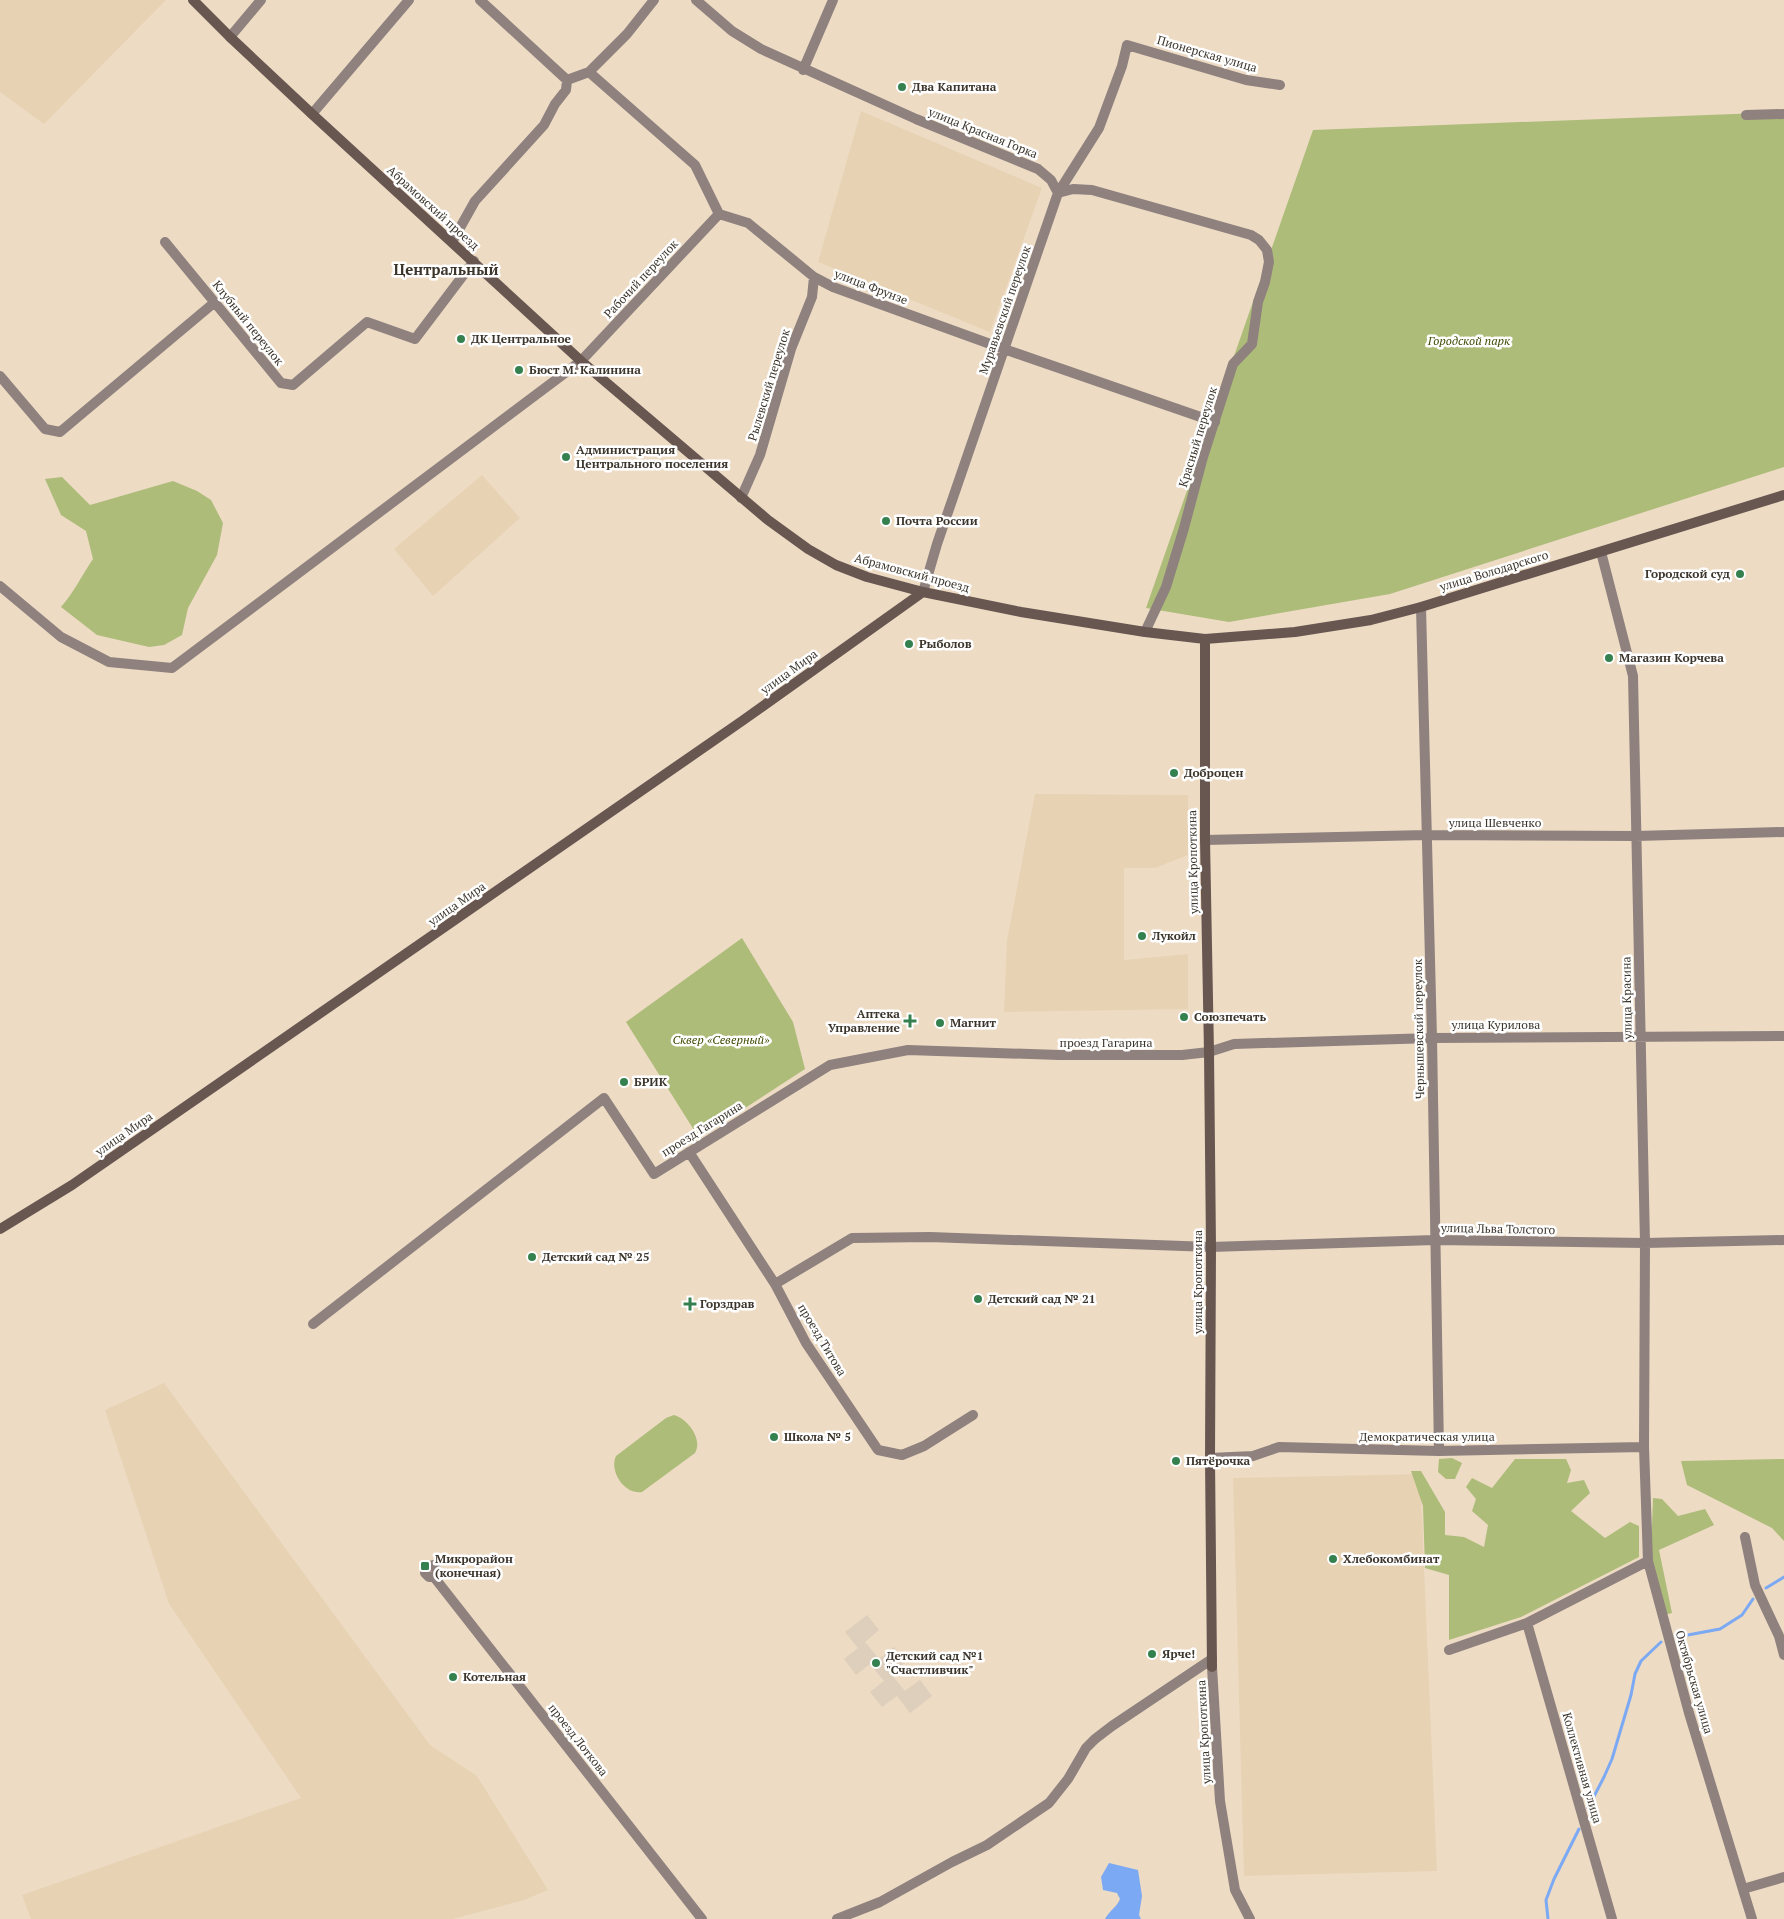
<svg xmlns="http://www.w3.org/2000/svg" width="1784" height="1919" font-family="'PT Serif',serif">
<rect width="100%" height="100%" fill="#eddbc4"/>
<path fill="#e8d2b4" d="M 0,0 L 166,0 L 44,124 L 0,92 Z
M 861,111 L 1042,188 L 990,332 L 818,262 Z
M 482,475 L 520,518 L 433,596 L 394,549 Z
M 1035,794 L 1188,795 L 1188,855 L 1155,868 L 1124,868 L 1124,960 L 1188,954 L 1188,1009 L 1004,1012 L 1007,940 Z
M 164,1383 L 430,1745 L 477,1776 L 548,1890 L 524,1900 L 453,1919 L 31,1919 L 22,1895 L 301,1798 L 169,1604 L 105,1410 Z
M 1420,1474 L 1437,1871 L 1244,1876 L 1233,1478 Z"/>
<path fill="#ddcfbc" d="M 867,1615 L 879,1630 L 865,1642 L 879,1659 L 894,1647 L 906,1662 L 891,1674 L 905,1691 L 920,1680 L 932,1696 L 910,1713 L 897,1696 L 882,1707 L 870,1692 L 884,1681 L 870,1664 L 856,1675 L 844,1659 L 858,1648 L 845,1632 Z"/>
<path fill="#adbc79" d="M 1784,112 L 1784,467 L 1390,594 L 1229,622 L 1146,608 L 1313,130 Z
M 62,477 L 90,505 L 173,481 L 197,491 L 211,500 L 223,523 L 217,555 L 188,608 L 182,635 L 164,645 L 149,647 L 97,635 L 61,607 C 74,592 82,575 93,559 L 86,531 L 61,515 L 45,479 Z
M 742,938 L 793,1022 L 805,1069 L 699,1138 L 626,1022 Z
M 674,1415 C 688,1419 703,1439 695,1453 L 642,1492 C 624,1495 609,1471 616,1456 L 666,1418 Z
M 1452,1458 L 1462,1463 L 1455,1479 L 1446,1479 L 1438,1472 L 1439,1459 Z
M 1515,1459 L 1566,1459 L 1571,1470 L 1567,1483 L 1584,1480 L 1590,1493 L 1571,1511 L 1605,1538 L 1630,1522 L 1639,1526 L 1639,1557 L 1521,1617 L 1449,1640 L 1449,1575 L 1425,1568 L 1423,1506 L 1411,1471 L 1421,1471 L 1445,1512 L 1445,1535 L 1464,1537 L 1484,1547 L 1488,1525 L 1472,1511 L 1476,1499 L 1466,1487 L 1472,1478 L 1492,1488 Z
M 1784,1459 L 1784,1541 L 1772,1528 L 1687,1485 L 1681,1461 Z
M 1653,1498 L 1662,1499 L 1678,1516 L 1705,1509 L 1714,1525 L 1659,1550 L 1672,1613 L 1664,1615 L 1651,1554 Z"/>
<path fill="#7ca9f3" d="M 1109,1863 L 1138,1870 L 1142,1896 L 1139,1915 L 1141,1919 L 1105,1919 C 1109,1911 1117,1907 1120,1899 L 1117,1893 L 1103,1890 L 1101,1877 Z"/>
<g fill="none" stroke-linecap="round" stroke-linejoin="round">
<path stroke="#7ca9f3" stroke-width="3" d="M 1766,1588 L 1784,1577
M 1677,1637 L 1720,1629 L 1742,1615 L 1753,1599
M 1588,1808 L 1604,1777 L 1612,1759 L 1631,1695 L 1635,1674 L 1641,1661 L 1661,1642
M 1548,1919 L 1546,1900 L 1554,1879 L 1579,1829"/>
<path stroke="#8e817e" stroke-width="10" d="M 480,0 L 567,80
M 696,0 L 732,31 L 761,49 L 916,119 L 1038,169 L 1051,180 L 1058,193 L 1073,189 L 1092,190 L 1251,235 L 1259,240 L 1267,250 L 1269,262 L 1265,282 L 1258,302 L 1252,344 L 1233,364 L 1203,457 L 1184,528 L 1166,587 L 1145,632
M 230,37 L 261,0
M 803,70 L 833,0
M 589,72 L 695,165 L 719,214 L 748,223 L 814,277 L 833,287 L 1004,349 L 1215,422
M 567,80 L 589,72 L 627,34 L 654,0
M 312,114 L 409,0
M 1746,115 L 1784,114
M 165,242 L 281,383 L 293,385 L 367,322 L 415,339 L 474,261
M 452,242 L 475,201 L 544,125 L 555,104 L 566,90 L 567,80
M 0,376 L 45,429 L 60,432 L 215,302
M 741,498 L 760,455 L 791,349 L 812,297 L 814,277
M 1601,552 L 1633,676 L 1645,1243 L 1644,1447 L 1648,1561 L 1689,1713 L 1752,1919
M 0,586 L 61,637 L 109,662 L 172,668 L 581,361 L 719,214
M 923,592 L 937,544 L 1058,193 L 1099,128 L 1122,66 L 1127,45 L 1246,80 L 1280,85
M 1421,607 L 1432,1038 L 1439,1451
M 1205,840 L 1426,835 L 1636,836 L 1784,832
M 689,1152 L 775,1284 L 806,1343 L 878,1450 L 902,1455 L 924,1446 L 973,1415
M 775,1284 L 852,1238 L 930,1237 L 1211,1247 L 1435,1240 L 1645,1243 L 1784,1240
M 313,1324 L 604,1098 L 654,1174 L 830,1065 L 908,1050 L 1059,1055 L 1182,1055 L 1209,1052 L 1234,1044 L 1432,1038 L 1784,1036
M 1210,1458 L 1253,1456 L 1279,1447 L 1439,1451 L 1644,1447
M 1745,1537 L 1755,1585 L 1779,1636 L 1784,1655
M 434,1577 L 437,1573 L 436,1569 L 433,1565 L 426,1568 L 425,1573 L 429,1577 L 434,1577 L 702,1919
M 1527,1623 L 1612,1919
M 1449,1650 L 1527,1623 L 1648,1561
M 1212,1667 L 1220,1801 L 1235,1890 L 1250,1919
M 1743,1889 L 1784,1877
M 837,1919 L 880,1902 L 952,1862 L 987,1845 L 1049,1803 L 1068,1779 L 1086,1748 L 1095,1739 L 1112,1726 L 1212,1659"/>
<path stroke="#685651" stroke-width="10" d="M 193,0 L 230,37 L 312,114 L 581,361 L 768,520 L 808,549 L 836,565 L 867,577 L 923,592 L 1021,612 L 1145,632 L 1205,639 L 1295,632 L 1371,620 L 1421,607 L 1784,495
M 1205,639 L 1205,840 L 1209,1052 L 1211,1247 L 1210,1458 L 1212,1667
M 0,1229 L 72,1185 L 742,721 L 923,592"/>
</g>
<g fill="#34804e" stroke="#fff" stroke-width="2">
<circle cx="902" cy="87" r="5"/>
<circle cx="461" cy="339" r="5"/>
<circle cx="519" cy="370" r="5"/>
<circle cx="566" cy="457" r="5"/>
<circle cx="886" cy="521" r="5"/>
<circle cx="1740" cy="574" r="5"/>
<circle cx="909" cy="644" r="5"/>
<circle cx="1609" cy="658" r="5"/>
<circle cx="1174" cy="773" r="5"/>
<circle cx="1142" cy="936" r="5"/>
<circle cx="1184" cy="1017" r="5"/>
<path d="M907.5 1013.5h5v5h5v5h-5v5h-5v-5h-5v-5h5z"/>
<circle cx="940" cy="1023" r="5"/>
<circle cx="624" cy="1082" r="5"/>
<circle cx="532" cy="1257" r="5"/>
<circle cx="978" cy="1299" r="5"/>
<path d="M687.5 1296.5h5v5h5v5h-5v5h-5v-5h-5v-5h5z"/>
<circle cx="774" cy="1437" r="5"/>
<circle cx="1176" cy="1461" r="5"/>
<circle cx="1333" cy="1559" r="5"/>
<rect x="420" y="1561" width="10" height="10" rx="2.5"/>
<circle cx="1152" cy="1654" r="5"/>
<circle cx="876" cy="1663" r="5"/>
<circle cx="453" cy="1677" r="5"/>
</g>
<g text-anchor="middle" stroke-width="5" stroke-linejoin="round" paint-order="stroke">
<g font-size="12" fill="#3c352c" stroke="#fff">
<text transform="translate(1207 54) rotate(16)" y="4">Пионерская улица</text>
<text transform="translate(983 133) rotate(22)" y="4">улица Красная Горка</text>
<text transform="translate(433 208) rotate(42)" y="4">Абрамовский проезд</text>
<text transform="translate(641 279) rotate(-47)" y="4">Рабочий переулок</text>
<text transform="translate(871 287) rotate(21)" y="4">улица Фрунзе</text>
<text transform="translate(1005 310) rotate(-71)" y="4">Муравьевский переулок</text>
<text transform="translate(248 323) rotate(51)" y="4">Клубный переулок</text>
<text transform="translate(769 385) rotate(-73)" y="4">Рылевский переулок</text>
<text transform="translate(1198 437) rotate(-73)" y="4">Красный переулок</text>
<text transform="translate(1494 571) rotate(-17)" y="4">улица Володарского</text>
<text transform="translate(912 573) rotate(15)" y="4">Абрамовский проезд</text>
<text transform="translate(789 672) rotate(-36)" y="4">улица Мира</text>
<text x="1495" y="827">улица Шевченко</text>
<text transform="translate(1193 862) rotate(-91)" y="4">улица Кропоткина</text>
<text transform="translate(457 904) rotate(-35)" y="4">улица Мира</text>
<text transform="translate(1627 998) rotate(-91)" y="4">улица Красина</text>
<text x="1496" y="1029">улица Курилова</text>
<text transform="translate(1419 1029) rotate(-91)" y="4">Чернышевский переулок</text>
<text x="1106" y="1047">проезд Гагарина</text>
<text transform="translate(702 1129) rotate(-32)" y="4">проезд Гагарина</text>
<text transform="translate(124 1134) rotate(-35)" y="4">улица Мира</text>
<text transform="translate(1498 1229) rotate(1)" y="4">улица Льва Толстого</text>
<text transform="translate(1198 1282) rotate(-90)" y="4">улица Кропоткина</text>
<text transform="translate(822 1340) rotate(59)" y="4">проезд Титова</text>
<text x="1427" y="1441">Демократическая улица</text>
<text transform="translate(1694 1682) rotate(74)" y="4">Октябрьская улица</text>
<text transform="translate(1204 1732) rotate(-93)" y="4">улица Кропоткина</text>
<text transform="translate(578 1740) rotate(52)" y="4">проезд Лоткова</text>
<text transform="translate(1582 1768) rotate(74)" y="4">Коллективная улица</text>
</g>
<g font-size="12" font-weight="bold" fill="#3c352c" stroke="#fff" text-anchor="start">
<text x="912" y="91">Два Капитана</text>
<text x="471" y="343">ДК Центральное</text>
<text x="529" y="374">Бюст М. Калинина</text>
<text x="576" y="454">Администрация<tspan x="576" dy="14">Центрального поселения</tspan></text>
<text x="896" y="525">Почта России</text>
<text x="1730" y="578" text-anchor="end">Городской суд</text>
<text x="919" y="648">Рыболов</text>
<text x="1619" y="662">Магазин Корчева</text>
<text x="1184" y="777">Доброцен</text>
<text x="1152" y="940">Лукойл</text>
<text x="900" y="1018" text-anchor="end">Аптека<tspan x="900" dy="14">Управление</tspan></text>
<text x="1194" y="1021">Союзпечать</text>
<text x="950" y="1027">Магнит</text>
<text x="634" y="1086">БРИК</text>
<text x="542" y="1261">Детский сад № 25</text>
<text x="988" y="1303">Детский сад № 21</text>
<text x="700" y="1308">Горздрав</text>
<text x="784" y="1441">Школа № 5</text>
<text x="1186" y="1465">Пятёрочка</text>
<text x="435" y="1563">Микрорайон<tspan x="435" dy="14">(конечная)</tspan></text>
<text x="1343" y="1563">Хлебокомбинат</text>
<text x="1162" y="1658">Ярче!</text>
<text x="886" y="1660">Детский сад №1<tspan x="886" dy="14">"Счастливчик"</tspan></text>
<text x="463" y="1681">Котельная</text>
</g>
<g font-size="12" font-style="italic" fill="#3f4a02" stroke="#fff">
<text x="1469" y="345">Городской парк</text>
<text x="721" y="1044">Сквер «Северный»</text>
</g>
<g font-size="15" font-weight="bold" fill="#3c352c" stroke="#fff">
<text x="446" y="275">Центральный</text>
</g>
</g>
</svg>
